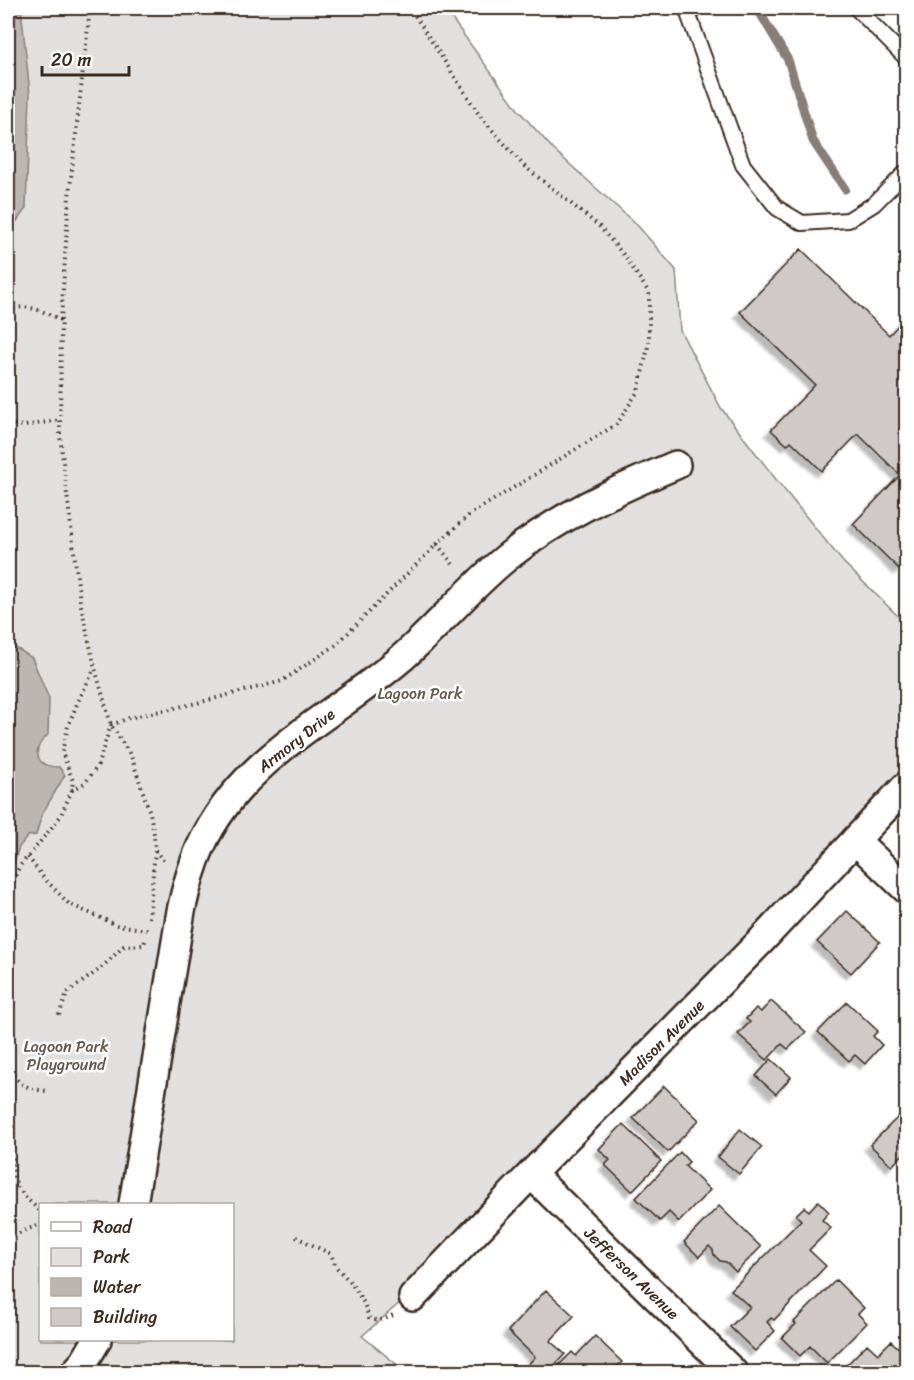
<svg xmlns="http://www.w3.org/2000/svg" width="914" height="1380" font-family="Sriracha,sans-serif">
<defs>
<filter id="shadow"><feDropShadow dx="-5.5" dy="5.5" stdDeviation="1.5" flood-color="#0004"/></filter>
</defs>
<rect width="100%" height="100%" fill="#fff"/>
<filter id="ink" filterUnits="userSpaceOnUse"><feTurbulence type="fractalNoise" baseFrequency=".0167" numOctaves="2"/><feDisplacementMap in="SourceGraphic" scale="12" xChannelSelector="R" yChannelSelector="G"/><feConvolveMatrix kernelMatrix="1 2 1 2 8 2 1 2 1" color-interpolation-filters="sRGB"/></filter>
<g filter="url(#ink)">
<path fill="#e2e0de" stroke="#8e857e" stroke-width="1.5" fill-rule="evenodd" d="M 8,8 L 444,8 L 519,111 L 554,150 L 638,226 L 676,270 L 680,330 L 721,408 L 778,482 L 843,562 L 906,624 L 906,783 L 426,1280 L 362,1336 L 406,1372 L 8,1372 ZM 40,1204 L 232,1204 L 232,1340 L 40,1340 Z"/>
<path fill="#bcb6b3" stroke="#887e77" stroke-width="1.5" d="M 8,8 L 21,8 L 30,94 L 26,208 L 8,234 Z
M 8,643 L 32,658 L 49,699 L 48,735 C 30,750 36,767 59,767 L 65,775 L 42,814 L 36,835 L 28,836 L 19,847 L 8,881 Z"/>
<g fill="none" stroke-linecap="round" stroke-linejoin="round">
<path stroke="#887e77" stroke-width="9" d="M 757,8 L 788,60 L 813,141 L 845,189"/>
</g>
<path fill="#cfcac7" stroke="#3b2a1e" stroke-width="1.5" filter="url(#shadow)" d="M 801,249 L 889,335 L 906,317 L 906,562 L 899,569 L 853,524 L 900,475 L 858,434 L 822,471 L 791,441 L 787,445 L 771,430 L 815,385 L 740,312 Z
M 847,911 L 880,942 L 851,973 L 817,942 Z
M 771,1001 L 806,1032 L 788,1049 L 782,1044 L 767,1060 L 738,1034 L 750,1022 L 746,1019 L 756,1008 L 761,1012 Z
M 847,1002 L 878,1031 L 873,1036 L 882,1045 L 865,1064 L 855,1055 L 849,1061 L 818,1032 Z
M 771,1059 L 791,1077 L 776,1094 L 756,1076 Z
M 664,1086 L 699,1120 L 668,1152 L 633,1118 Z
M 899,1116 L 906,1124 L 906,1151 L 892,1166 L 870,1145 Z
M 623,1124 L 661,1161 L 632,1191 L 605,1165 L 610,1160 L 599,1149 Z
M 740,1129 L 762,1147 L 739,1174 L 718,1157 Z
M 680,1152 L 689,1162 L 685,1166 L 710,1190 L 679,1222 L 669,1212 L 660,1221 L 636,1198 Z
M 818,1201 L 829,1212 L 822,1220 L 831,1228 L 809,1250 L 826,1266 L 774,1320 L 771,1318 L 767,1322 L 775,1331 L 755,1351 L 730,1327 L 750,1307 L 731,1290 L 801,1220 L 796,1215 L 804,1207 L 809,1211 Z
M 719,1206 L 761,1247 L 736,1272 L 726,1262 L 720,1261 L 714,1255 L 713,1250 L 709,1246 L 699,1257 L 684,1242 Z
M 836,1280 L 864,1308 L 858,1314 L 867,1323 L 827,1363 L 810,1346 L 800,1356 L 782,1338 L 796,1324 L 794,1322 Z
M 546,1290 L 574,1316 L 550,1341 L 565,1354 L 548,1372 L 528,1372 L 524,1369 L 535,1357 L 508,1331 Z
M 595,1336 L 622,1362 L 611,1372 L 552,1372 L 572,1352 L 576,1356 Z
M 891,1341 L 906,1355 L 906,1370 L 904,1372 L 840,1372 L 867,1344 L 878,1354 Z"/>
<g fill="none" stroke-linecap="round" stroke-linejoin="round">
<g stroke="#3b2a1e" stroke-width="18">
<path id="service" d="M 686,8 L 743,165 L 777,208 L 802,223 L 848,220 L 874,204 L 906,172
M 856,8 L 906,58"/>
</g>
<g stroke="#3b2a1e" stroke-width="32">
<path id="minor" d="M 855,840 L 906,889
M 531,1174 L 733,1372
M 133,1204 L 181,911 C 186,888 192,866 201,846 C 240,760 329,719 397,662 C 436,629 467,590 506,558 C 557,517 616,490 676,465
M 413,1297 L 531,1174 L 760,942 L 906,786
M 75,1372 L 84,1362 L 97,1340"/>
</g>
<path stroke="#3b2a1e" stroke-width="4" stroke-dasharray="1.5 4.5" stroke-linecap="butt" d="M 90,8 L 69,196 L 61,320 L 60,436 L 80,601 L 95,668 L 111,725 L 131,756 L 150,813 L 154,834 L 155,850 L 165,863
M 8,310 C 27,303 43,311 61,320
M 8,424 L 24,426 L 60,420
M 437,544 L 455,567
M 111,725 L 129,718 L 197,703 L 282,681 L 336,645 L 437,544 L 469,515 L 617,424 L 638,391 L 649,343 L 649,293 L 627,259 L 599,226 L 524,166 L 480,116 L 410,8
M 72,790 L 85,783 L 97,767 L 111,725
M 28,857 L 43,877 L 69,904 L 117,925 L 148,930
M 149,918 L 155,851
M 8,929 C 11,905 8,874 28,857 L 60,817 L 72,790 L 73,781 L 62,752 L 68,726 L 77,704 L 94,669
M 59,1015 L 67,993 L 100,969 L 124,946 L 144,945 L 145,941
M 8,1064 C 16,1084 26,1089 47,1091
M 12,1074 L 14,1134 L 13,1155 L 14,1179 L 24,1196 L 40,1211
M 296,1237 L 331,1254 L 336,1267 L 351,1283 L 364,1303 L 369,1318 C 378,1322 384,1320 393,1315
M 8,1238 L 40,1224"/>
<use href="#service" stroke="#fff" stroke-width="14"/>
<use href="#minor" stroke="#fff" stroke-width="27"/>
</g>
</g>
<g text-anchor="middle" stroke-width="5" stroke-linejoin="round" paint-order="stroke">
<g font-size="16" fill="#65584e" stroke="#fff">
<text x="420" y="699">Lagoon Park</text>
<text x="66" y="1052">Lagoon Park<tspan x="66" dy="18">Playground</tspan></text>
</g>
<g font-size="16" fill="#3b2a1e" stroke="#fff">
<text transform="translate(296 740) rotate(-38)" y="6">Armory Drive</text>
<text transform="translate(661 1042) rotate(-45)" y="6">Madison Avenue</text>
<text transform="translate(632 1273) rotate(44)" y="6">Jefferson Avenue</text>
</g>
</g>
<rect width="914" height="1380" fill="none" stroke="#fff" stroke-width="30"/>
<rect x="15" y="15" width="884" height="1350" fill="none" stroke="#3b2a1e" stroke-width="2" filter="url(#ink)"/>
<rect x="39" y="1203" width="195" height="138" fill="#ffffff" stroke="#b1aaa5" stroke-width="1.5"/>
<rect x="51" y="1222" width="30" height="9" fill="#ffffff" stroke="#b1aaa5" stroke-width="1.5"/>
<text x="93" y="1233" font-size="18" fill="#3b2a1e">Road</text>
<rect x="51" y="1248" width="30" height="18" fill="#e2e0de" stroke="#b1aaa5" stroke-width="1.5"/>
<text x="93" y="1263" font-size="18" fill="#3b2a1e">Park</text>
<rect x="51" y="1278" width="30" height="18" fill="#bcb6b3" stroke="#b1aaa5" stroke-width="1.5"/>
<text x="93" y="1293" font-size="18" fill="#3b2a1e">Water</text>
<rect x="51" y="1308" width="30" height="18" fill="#cfcac7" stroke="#b1aaa5" stroke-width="1.5"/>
<text x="93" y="1323" font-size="18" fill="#3b2a1e">Building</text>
<path d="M42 66v9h87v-9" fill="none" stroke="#3b2a1e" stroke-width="3"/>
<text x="51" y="66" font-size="18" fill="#3b2a1e" stroke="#ffffff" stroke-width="4.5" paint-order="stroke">20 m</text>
</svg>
